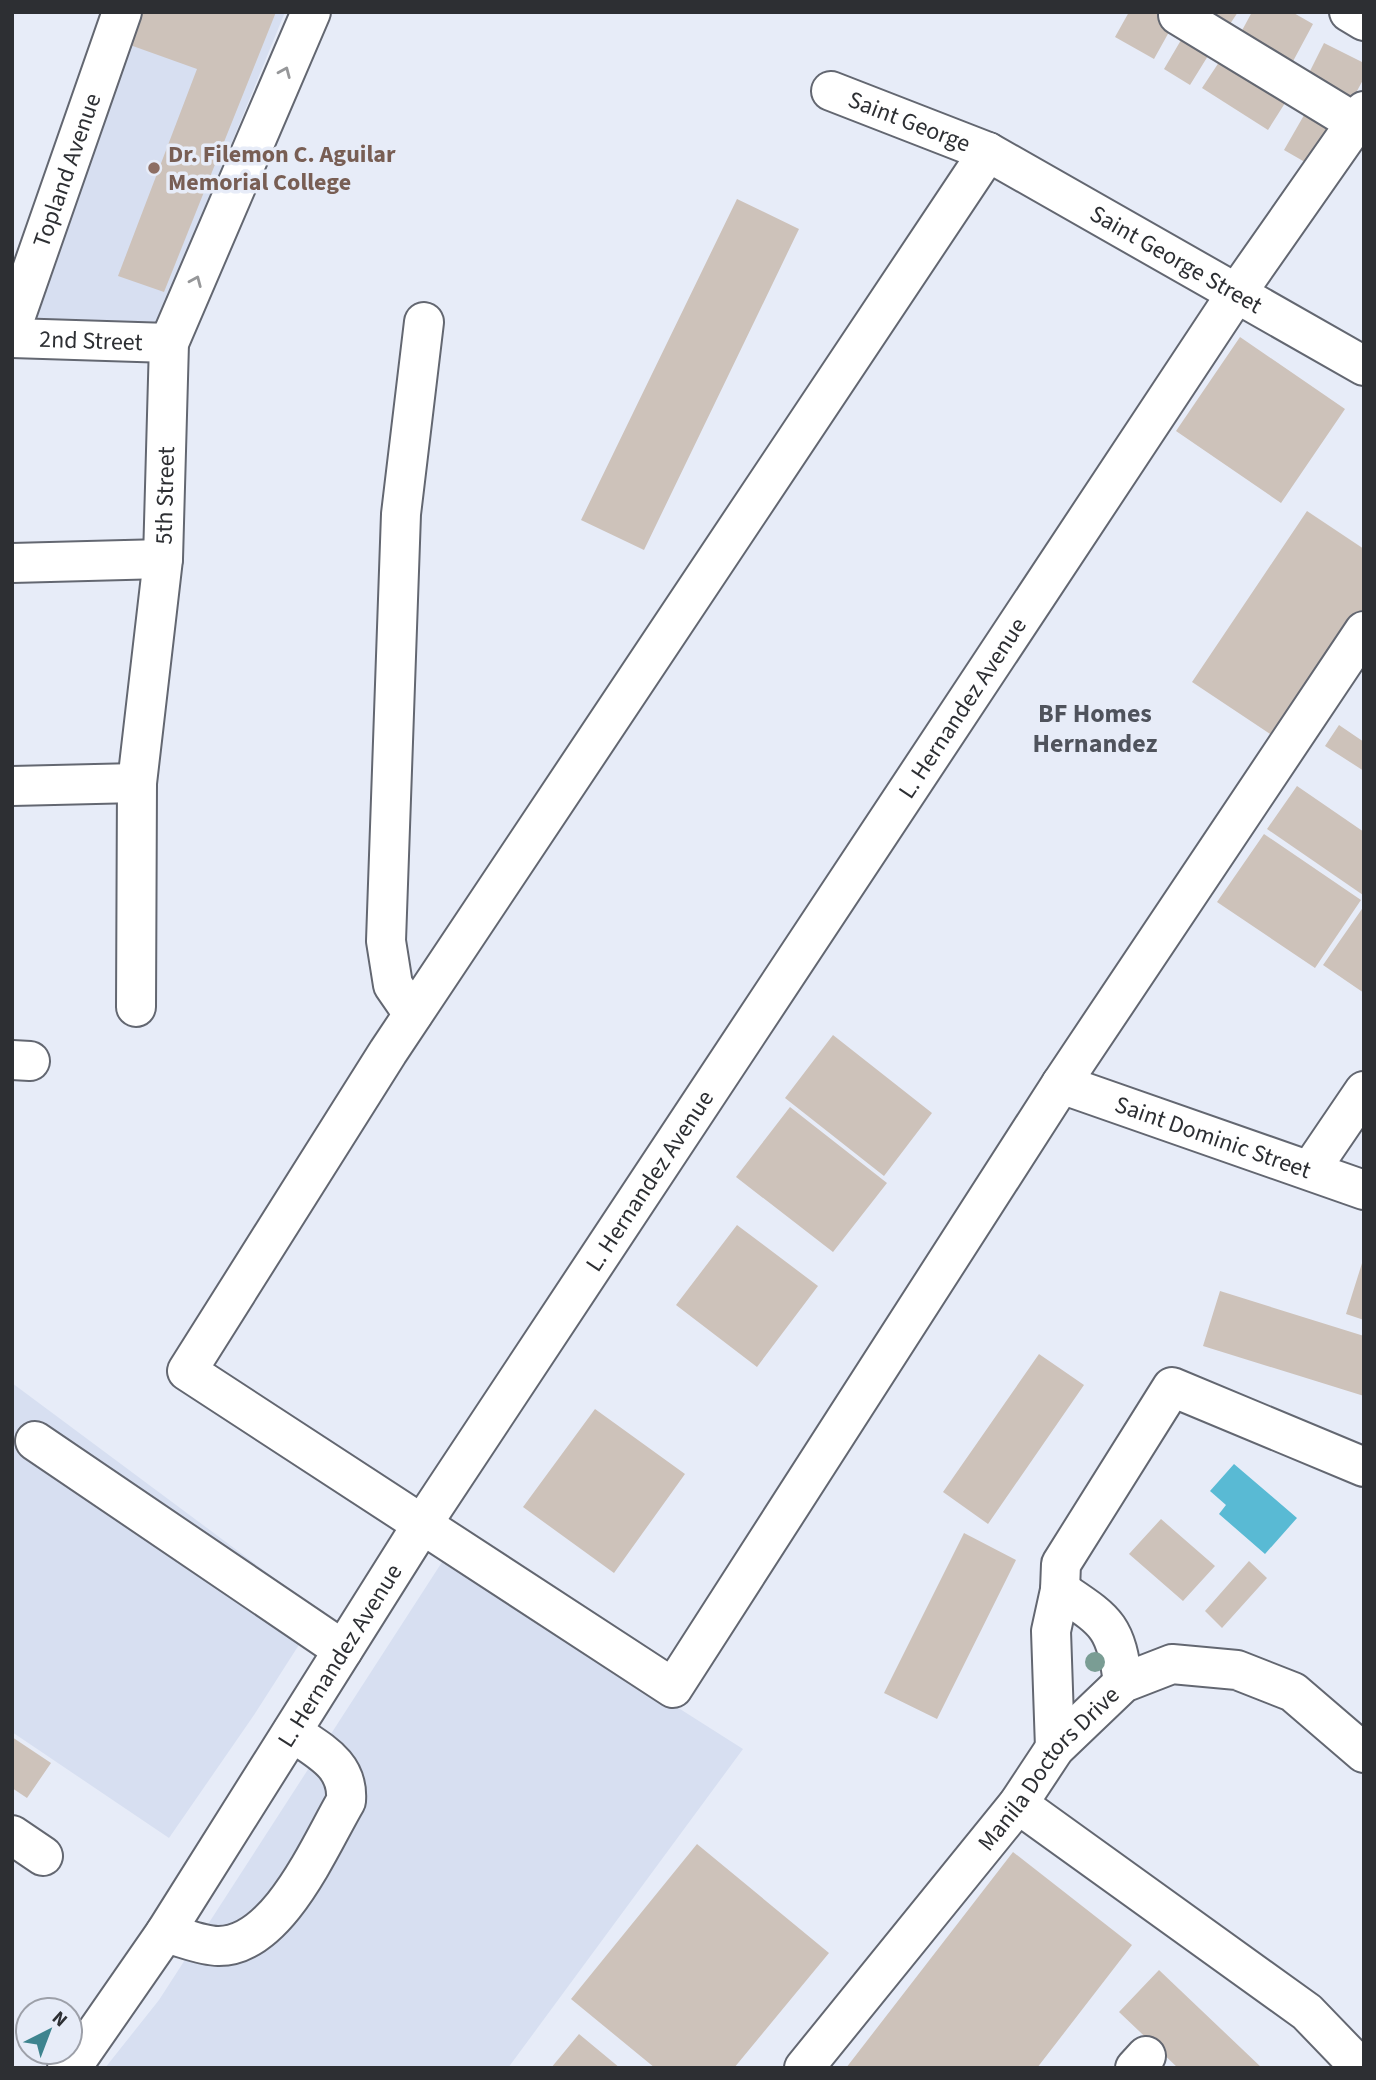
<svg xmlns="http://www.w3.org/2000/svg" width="1376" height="2080" font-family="'Source Sans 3',sans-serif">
<rect width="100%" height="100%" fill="#e7ecf8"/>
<path fill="#d7dff1" d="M 141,12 L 285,12 L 155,331 L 33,324 Z
M 12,1383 L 320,1612 L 254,1715 L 169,1838 L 12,1732 Z
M 444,1559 L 743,1749 L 508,2068 L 105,2068 L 159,2000 Z"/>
<path fill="#59bad4" d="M 1234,1464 L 1297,1518 L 1265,1554 L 1219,1514 L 1226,1505 L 1210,1491 Z"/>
<path fill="#cdc2ba" d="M 141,12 L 276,12 L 164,292 L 118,276 L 197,69 L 130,45 Z
M 1129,12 L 1153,12 L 1174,23 L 1154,59 L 1115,37 Z
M 1201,12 L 1238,12 L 1226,30 Z
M 1252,12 L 1292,12 L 1313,24 L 1291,65 L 1239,36 Z
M 1184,35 L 1211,51 L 1190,85 L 1164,69 Z
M 1324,43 L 1364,63 L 1364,78 L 1350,104 L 1305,81 Z
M 1227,50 L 1292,92 L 1268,130 L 1202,88 Z
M 1307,110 L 1340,129 L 1317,169 L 1284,150 Z
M 737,199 L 799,229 L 644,550 L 581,520 Z
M 1240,337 L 1345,409 L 1281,503 L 1176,431 Z
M 1307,511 L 1364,549 L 1364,607 L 1276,738 L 1192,682 Z
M 1339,725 L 1364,742 L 1364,771 L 1325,746 Z
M 1297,786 L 1364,832 L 1363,895 L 1267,829 Z
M 1264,834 L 1361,900 L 1315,968 L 1217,902 Z
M 1364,906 L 1364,993 L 1323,965 Z
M 833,1035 L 932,1113 L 884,1176 L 785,1098 Z
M 790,1107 L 887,1183 L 833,1252 L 736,1177 Z
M 737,1225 L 818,1286 L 757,1367 L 676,1305 Z
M 1363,1260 L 1364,1260 L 1364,1320 L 1346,1314 Z
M 1220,1291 L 1364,1336 L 1364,1396 L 1203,1346 Z
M 1039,1354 L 1084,1385 L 988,1524 L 943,1492 Z
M 595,1409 L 685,1474 L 614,1573 L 523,1507 Z
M 1161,1519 L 1215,1566 L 1183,1601 L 1129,1554 Z
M 964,1533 L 1016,1560 L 937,1719 L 884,1693 Z
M 1249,1561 L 1267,1578 L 1222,1628 L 1205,1611 Z
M 12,1737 L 51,1763 L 27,1798 L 12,1788 Z
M 697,1844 L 829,1953 L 734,2068 L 655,2068 L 571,1999 Z
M 1013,1852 L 1132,1945 L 1037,2068 L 846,2068 Z
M 1159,1970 L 1262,2068 L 1178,2068 L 1119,2012 Z
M 579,2034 L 620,2068 L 551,2068 Z"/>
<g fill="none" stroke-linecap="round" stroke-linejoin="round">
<g stroke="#636771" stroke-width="42">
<g id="minor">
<path d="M 1349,12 L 1364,21"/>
<path d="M 1178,15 L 1364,128"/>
<path id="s1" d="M 831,91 L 988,152 L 1364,366"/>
<path d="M 988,152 L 388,1052 L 187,1371 L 673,1688 L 1061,1084 L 1364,631"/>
<path id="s2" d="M 12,327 L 122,12"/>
<path id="s3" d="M 12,338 L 169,343"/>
<path d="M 12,563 L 163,559"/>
<path d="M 12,786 L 137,783"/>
<path id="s4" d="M 136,1007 L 137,783 L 163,559 L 169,343 L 311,12"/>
<path d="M 413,1014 L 393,985 L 386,941 L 401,514 L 424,322"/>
<path d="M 12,1060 L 30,1061"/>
<path id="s5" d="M 1061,1084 L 1364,1190"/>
<path d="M 1311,1169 L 1364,1091"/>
<path d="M 35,1441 L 343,1650"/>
<path d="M 1060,1590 C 1106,1621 1116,1625 1123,1683"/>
<path d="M 1055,1748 L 1051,1631 L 1060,1590 L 1061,1564 L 1172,1387 L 1364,1467"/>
<path d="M 1018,1804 L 1307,2012 L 1361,2068"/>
<path d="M 12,1835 L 43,1856"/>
<path d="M 165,1933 C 182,1937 202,1946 218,1946 C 278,1947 320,1845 346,1801 C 349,1764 319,1751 292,1732"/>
<path id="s6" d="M 67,2068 L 79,2057 L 165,1933 L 423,1523 L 1236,294 L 1364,111"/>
<path id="s7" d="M 804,2068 L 1018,1804 L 1055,1748 L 1123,1683 L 1172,1664 L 1237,1670 L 1293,1692 L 1364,1753"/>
<path d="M 1135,2068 L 1146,2056"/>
</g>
</g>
<use href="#minor" stroke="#fff" stroke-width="38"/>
</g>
<circle fill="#7a9d94" cx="1095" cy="1662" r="10"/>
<defs><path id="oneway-chevron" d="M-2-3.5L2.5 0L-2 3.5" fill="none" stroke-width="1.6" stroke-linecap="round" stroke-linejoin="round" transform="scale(1.75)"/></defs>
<g stroke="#969799">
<use href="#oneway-chevron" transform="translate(285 72) rotate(-67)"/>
<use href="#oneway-chevron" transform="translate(196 281) rotate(-67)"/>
</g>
<circle fill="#8d6e63" stroke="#e7ecf8" stroke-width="2.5" cx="154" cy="168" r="7"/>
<g text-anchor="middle" stroke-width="7" stroke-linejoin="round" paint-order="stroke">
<g font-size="24" fill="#2d2f33" stroke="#e7ecf8">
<text dy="8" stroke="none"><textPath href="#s1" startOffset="84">Saint George</textPath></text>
<text dy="8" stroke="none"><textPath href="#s2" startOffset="166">Topland Avenue</textPath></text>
<text dy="8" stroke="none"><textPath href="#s1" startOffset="385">Saint George Street</textPath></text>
<text dy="8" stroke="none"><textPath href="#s3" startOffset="79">2nd Street</textPath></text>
<text dy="8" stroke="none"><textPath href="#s4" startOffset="513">5th Street</textPath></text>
<text dy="8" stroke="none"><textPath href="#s6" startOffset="1629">L. Hernandez Avenue</textPath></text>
<text dy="8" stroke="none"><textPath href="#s5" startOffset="161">Saint Dominic Street</textPath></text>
<text dy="8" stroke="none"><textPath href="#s6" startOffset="1062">L. Hernandez Avenue</textPath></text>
<text dy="8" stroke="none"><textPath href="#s6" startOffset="495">L. Hernandez Avenue</textPath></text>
<text dy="8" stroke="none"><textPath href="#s7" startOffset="387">Manila Doctors Drive</textPath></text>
</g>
<g font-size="24" font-weight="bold" fill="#785e54" stroke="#e7ecf8" text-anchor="start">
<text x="168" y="162">Dr. Filemon C. Aguilar<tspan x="168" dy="28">Memorial College</tspan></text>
</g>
<g font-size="26" font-weight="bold" fill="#4f535c" stroke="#e7ecf8">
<text x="1095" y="722">BF Homes<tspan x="1095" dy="30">Hernandez</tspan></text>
</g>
</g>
<rect width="1376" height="2080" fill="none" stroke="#2d2f33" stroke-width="28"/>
<g transform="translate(49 2031) rotate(42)"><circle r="33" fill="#e7ecf8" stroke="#9da0a9" stroke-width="2"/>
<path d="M0-5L12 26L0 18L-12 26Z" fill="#3e848f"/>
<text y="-10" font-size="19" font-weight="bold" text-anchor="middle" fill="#2d2f33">N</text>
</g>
</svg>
